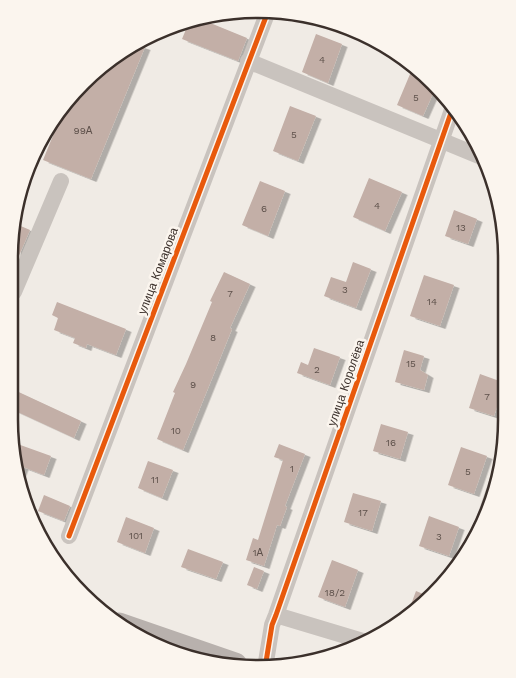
<svg xmlns="http://www.w3.org/2000/svg" width="516" height="678" font-family="'Work Sans',sans-serif">
<defs>
<filter id="shadow"><feDropShadow dx="5.5" dy="3" stdDeviation="0" flood-color="#0004"/></filter>
</defs>
<rect width="100%" height="100%" fill="#f0ebe5"/>
<path fill="#c3afa7" filter="url(#shadow)" d="M 198,18 L 247,38 L 238,61 L 182,39 L 189,22 Z
M 316,34 L 342,44 L 328,83 L 302,72 Z
M 136,44 L 145,47 L 91,179 L 43,160 L 68,99 L 120,51 Z
M 413,67 L 435,89 L 423,116 L 397,105 Z
M 290,106 L 316,116 L 298,161 L 273,151 Z
M 369,178 L 402,192 L 385,231 L 353,217 Z
M 260,181 L 285,191 L 268,236 L 242,225 Z
M 454,210 L 477,219 L 468,244 L 445,236 Z
M 16,224 L 30,230 L 15,265 L 15,250 Z
M 353,262 L 371,269 L 356,308 L 324,296 L 331,277 L 346,282 Z
M 224,272 L 250,284 L 230,328 L 232,329 L 183,450 L 157,439 L 175,393 L 173,392 L 186,364 L 212,302 L 210,301 Z
M 424,275 L 454,285 L 440,326 L 410,316 Z
M 57,302 L 126,329 L 116,355 L 87,344 L 86,348 L 73,343 L 75,338 L 54,330 L 58,318 L 52,315 Z
M 314,348 L 340,357 L 330,385 L 297,373 L 301,362 L 308,365 Z
M 404,350 L 424,356 L 420,370 L 428,375 L 424,390 L 395,382 Z
M 480,374 L 505,383 L 494,416 L 469,408 Z
M 10,388 L 81,421 L 74,438 L 9,408 Z
M 381,424 L 408,432 L 400,459 L 373,451 Z
M 12,442 L 51,456 L 44,475 L 23,467 L 17,483 Z
M 279,444 L 305,454 L 285,506 L 287,507 L 280,526 L 277,525 L 264,566 L 246,560 L 253,538 L 258,540 L 283,460 L 274,457 Z
M 461,447 L 487,456 L 474,494 L 448,485 Z
M 148,461 L 173,470 L 162,498 L 138,488 Z
M 353,493 L 381,501 L 372,531 L 344,522 Z
M 44,495 L 70,506 L 64,521 L 38,511 Z
M 429,516 L 459,527 L 449,556 L 419,546 Z
M 126,517 L 154,528 L 145,553 L 117,542 Z
M 188,549 L 223,562 L 216,579 L 181,567 Z
M 332,560 L 358,570 L 345,607 L 318,597 Z
M 254,567 L 264,571 L 257,589 L 247,585 Z
M 416,591 L 428,596 L 406,618 Z"/>
<g fill="none" stroke-linecap="round" stroke-linejoin="round">
<path stroke="#c9c3be" stroke-width="16" d="M 248,61 L 484,158
M 14,292 L 61,181
M 480,531 L 499,476
M 69,536 L 267,14
M 276,615 L 366,642
M 265,668 L 272,625 L 276,615 L 453,107"/>
<path stroke="#b8b1ad" stroke-width="25" d="M 119,625 L 235,665"/>
<g stroke="#fbf5ee" stroke-width="8">
<path id="cycleway" d="M 69,536 L 267,14
M 265,668 L 272,625 L 276,615 L 453,107"/>
</g>
<use href="#cycleway" stroke="#e8590c" stroke-width="5"/>
</g>
<g text-anchor="middle" stroke-width="5" stroke-linejoin="round" paint-order="stroke">
<g font-size="10" fill="#5d504a">
<text x="322" y="63">4</text>
<text x="416" y="101">5</text>
<text x="83" y="134">99А</text>
<text x="294" y="138">5</text>
<text x="377" y="209">4</text>
<text x="264" y="212">6</text>
<text x="461" y="231">13</text>
<text x="345" y="293">3</text>
<text x="230" y="297">7</text>
<text x="432" y="305">14</text>
<text x="213" y="341">8</text>
<text x="411" y="367">15</text>
<text x="317" y="373">2</text>
<text x="193" y="388">9</text>
<text x="487" y="400">7</text>
<text x="176" y="434">10</text>
<text x="391" y="446">16</text>
<text x="292" y="472">1</text>
<text x="468" y="475">5</text>
<text x="155" y="483">11</text>
<text x="363" y="516">17</text>
<text x="136" y="539">101</text>
<text x="439" y="540">3</text>
<text x="258" y="556">1А</text>
<text x="335" y="596">18/2</text>
</g>
<g font-size="12" fill="#3b302b" stroke="#fbf5ee">
<text transform="translate(158 271) rotate(-69)" y="4">улица Комарова</text>
<text transform="translate(346 383) rotate(-71)" y="4">улица Королёва</text>
</g>
</g>
<path d="M0 0H516V678H0ZM258 18H258A240 240 0 0 1 498 258V420A240 240 0 0 1 258 660H258A240 240 0 0 1 18 420V258A240 240 0 0 1 258 18Z" fill="#fbf5ee" fill-rule="evenodd"/>
<path fill="none" stroke="#3b302b" stroke-width="2.5" d="M258 18H258A240 240 0 0 1 498 258V420A240 240 0 0 1 258 660H258A240 240 0 0 1 18 420V258A240 240 0 0 1 258 18Z"/>
</svg>
